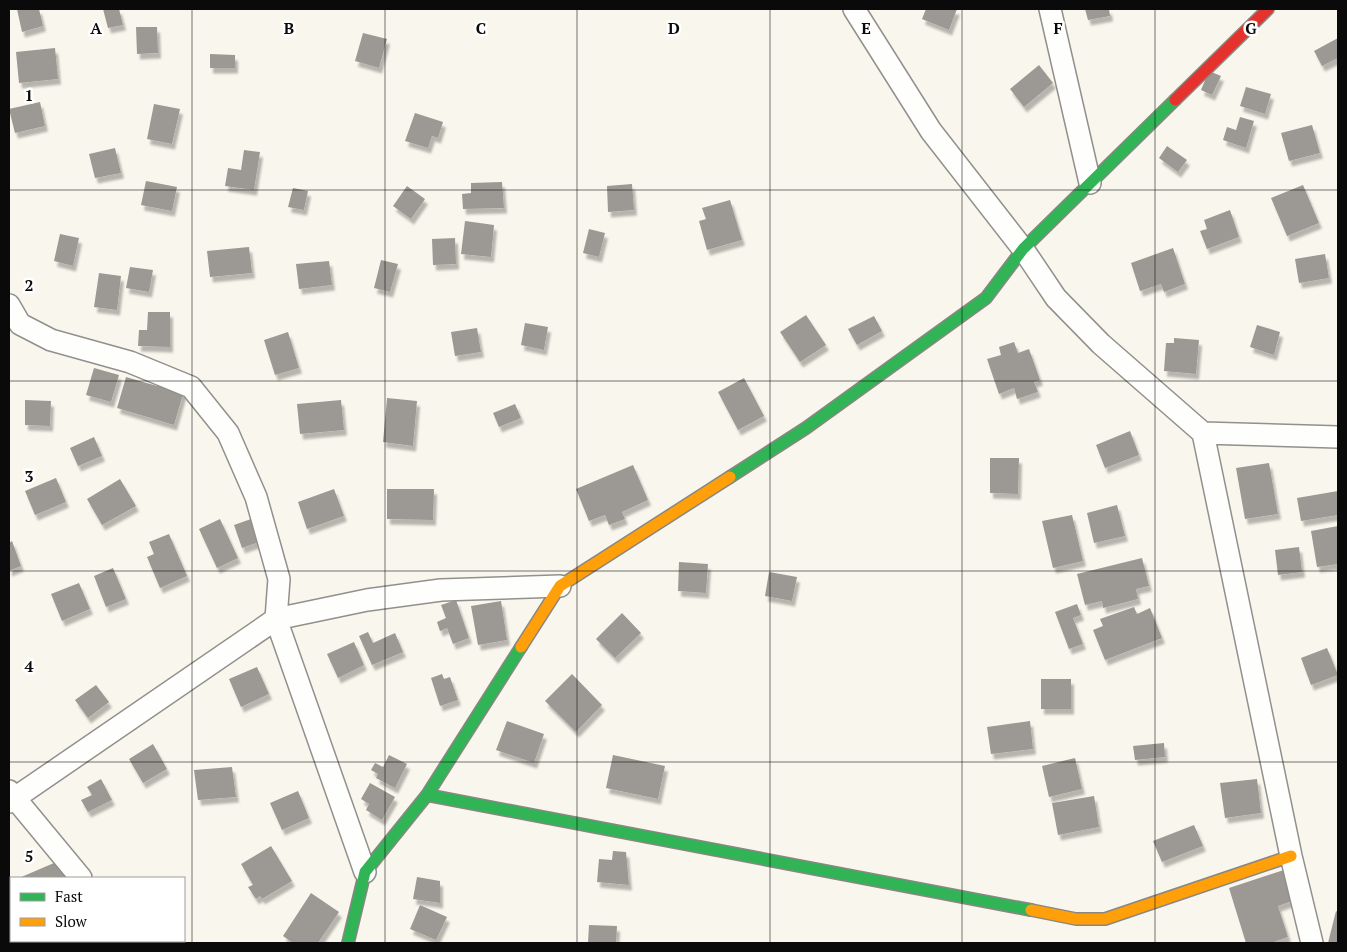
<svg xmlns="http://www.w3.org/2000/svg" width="1347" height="952" font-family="'PT Serif',serif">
<defs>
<filter id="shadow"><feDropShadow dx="3" dy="5.5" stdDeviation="1" flood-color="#0004"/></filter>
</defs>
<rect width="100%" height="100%" fill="#f9f6ed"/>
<path fill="#9c9893" filter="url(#shadow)" d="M 17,9 L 39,9 L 43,26 L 22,32 Z
M 103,9 L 119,9 L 123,25 L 108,28 Z
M 926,9 L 957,9 L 949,30 L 922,19 Z
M 1085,9 L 1109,9 L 1110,16 L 1088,20 Z
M 136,27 L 157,27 L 158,53 L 137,54 Z
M 363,33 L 387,39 L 379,68 L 355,61 Z
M 1338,38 L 1338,58 L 1322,66 L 1314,51 Z
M 55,48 L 58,79 L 19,83 L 16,52 Z
M 210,54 L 235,55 L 235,68 L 210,68 Z
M 1039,65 L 1053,83 L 1024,107 L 1010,89 Z
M 1209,71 L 1221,76 L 1212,95 L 1201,90 Z
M 1246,87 L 1271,94 L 1265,114 L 1240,106 Z
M 40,102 L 45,126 L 15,133 L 9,109 Z
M 154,104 L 180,109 L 172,144 L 147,139 Z
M 415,113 L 443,122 L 438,138 L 432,136 L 428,148 L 405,141 Z
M 1240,117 L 1254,121 L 1246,148 L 1223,140 L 1227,127 L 1236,130 Z
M 1312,125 L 1320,153 L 1289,161 L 1281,133 Z
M 1167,146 L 1187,160 L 1178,172 L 1159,158 Z
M 115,148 L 121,173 L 95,178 L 89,154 Z
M 244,150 L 260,152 L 254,190 L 225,186 L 228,168 L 241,170 Z
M 146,181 L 177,187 L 172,211 L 141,205 Z
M 502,182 L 504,208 L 463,209 L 462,194 L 471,193 L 471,183 Z
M 632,184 L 634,210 L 608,212 L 607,186 Z
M 1303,185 L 1319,223 L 1287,236 L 1271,198 Z
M 407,186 L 425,199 L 411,219 L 393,206 Z
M 293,188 L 308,191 L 304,210 L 288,207 Z
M 730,200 L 742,240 L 707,250 L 699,221 L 706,219 L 702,208 Z
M 1230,210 L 1239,237 L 1207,249 L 1200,231 L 1207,229 L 1204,220 Z
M 465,221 L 494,225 L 491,257 L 461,254 Z
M 589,229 L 605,233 L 599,257 L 583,253 Z
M 60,234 L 79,238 L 73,266 L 54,261 Z
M 455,238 L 456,264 L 433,265 L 432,239 Z
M 249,247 L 252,273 L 210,277 L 207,251 Z
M 1173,248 L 1185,284 L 1164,292 L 1161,284 L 1140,291 L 1131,263 Z
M 1325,254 L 1329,278 L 1299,283 L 1295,259 Z
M 381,260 L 398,264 L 390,292 L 374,288 Z
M 329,261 L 332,285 L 299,289 L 296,264 Z
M 130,267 L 153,270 L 149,292 L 126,288 Z
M 99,273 L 121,276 L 117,310 L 94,307 Z
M 148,312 L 170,312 L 170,347 L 138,346 L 139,330 L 147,330 Z
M 806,315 L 826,345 L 800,362 L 780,332 Z
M 874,316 L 882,331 L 857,345 L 848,329 Z
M 525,323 L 548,327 L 544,350 L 521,345 Z
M 1257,325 L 1280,332 L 1274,355 L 1250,347 Z
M 477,328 L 481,352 L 455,356 L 451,332 Z
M 288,332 L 299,368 L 275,375 L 264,340 Z
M 1174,338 L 1199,340 L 1196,374 L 1164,371 L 1166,343 L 1174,343 Z
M 1014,342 L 1018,353 L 1029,349 L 1040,380 L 1034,382 L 1038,392 L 1017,399 L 1014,388 L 999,394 L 987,359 L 1001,355 L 999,347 Z
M 94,368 L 119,375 L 111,402 L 86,395 Z
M 126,377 L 157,386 L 159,379 L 185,387 L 174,425 L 117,408 Z
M 744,378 L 764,416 L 738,430 L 718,392 Z
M 387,398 L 417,401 L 413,446 L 383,442 Z
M 25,400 L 51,401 L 50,426 L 25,425 Z
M 341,400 L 344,430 L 300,434 L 297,404 Z
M 515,404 L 521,418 L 499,427 L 493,413 Z
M 1130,431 L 1139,455 L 1105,468 L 1096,445 Z
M 94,437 L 102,456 L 78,466 L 70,448 Z
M 990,458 L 1019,458 L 1018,494 L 990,493 Z
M 1269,463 L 1278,514 L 1245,519 L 1236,468 Z
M 633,465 L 648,500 L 622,512 L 625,519 L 609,525 L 605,515 L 589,521 L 576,489 Z
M 56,478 L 66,502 L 35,515 L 25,491 Z
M 120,479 L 136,506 L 102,525 L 87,499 Z
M 334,489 L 344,516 L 307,529 L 298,502 Z
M 387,489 L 434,489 L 433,520 L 387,519 Z
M 1338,491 L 1338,515 L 1301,521 L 1297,498 Z
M 1117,505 L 1125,536 L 1094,543 L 1087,513 Z
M 1072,515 L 1083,561 L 1053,568 L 1042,521 Z
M 220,519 L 238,558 L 217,568 L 199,529 Z
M 251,519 L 259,542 L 242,548 L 234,525 Z
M 1338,526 L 1338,564 L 1317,567 L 1311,531 Z
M 169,534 L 187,576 L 160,588 L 147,557 L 154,554 L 149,542 Z
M 12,541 L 21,566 L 9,571 L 9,543 Z
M 1299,547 L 1302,572 L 1278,575 L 1275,550 Z
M 1142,558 L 1149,586 L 1136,589 L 1138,599 L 1103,608 L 1102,601 L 1085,605 L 1077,574 Z
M 679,562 L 708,564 L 706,593 L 678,591 Z
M 113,568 L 126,599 L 106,607 L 94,576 Z
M 769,572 L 797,577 L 792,601 L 765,596 Z
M 79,583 L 90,609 L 62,621 L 51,594 Z
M 456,600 L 469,638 L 453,644 L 447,628 L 440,631 L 437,622 L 446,618 L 441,605 Z
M 501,601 L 507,640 L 478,645 L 471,606 Z
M 1077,604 L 1081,615 L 1073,618 L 1083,644 L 1069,649 L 1055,612 Z
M 1134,607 L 1137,614 L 1150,608 L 1162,638 L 1105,660 L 1093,630 L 1103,626 L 1100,619 Z
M 622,613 L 641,633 L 615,658 L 596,639 Z
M 368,632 L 373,643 L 395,633 L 403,652 L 372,665 L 359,636 Z
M 354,642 L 364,665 L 338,678 L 327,654 Z
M 1327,648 L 1338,675 L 1311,685 L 1301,658 Z
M 257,667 L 269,694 L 241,707 L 229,679 Z
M 442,674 L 444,679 L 450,677 L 458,700 L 440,706 L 431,678 Z
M 572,674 L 602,705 L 576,732 L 545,701 Z
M 1041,679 L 1071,679 L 1071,709 L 1041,709 Z
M 96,685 L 109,702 L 88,718 L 75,700 Z
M 507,721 L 544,734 L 534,763 L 496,750 Z
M 1030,721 L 1033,749 L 991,754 L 987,727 Z
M 1164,743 L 1165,757 L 1135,760 L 1133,746 Z
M 153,744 L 167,769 L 143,783 L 129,759 Z
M 389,755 L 407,764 L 395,788 L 376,778 L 378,774 L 371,770 L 375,763 L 383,767 Z
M 613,755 L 665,766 L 658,799 L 606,788 Z
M 1075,758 L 1082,789 L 1049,797 L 1042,766 Z
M 232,767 L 236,797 L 198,800 L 194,770 Z
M 101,779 L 112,800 L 88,812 L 81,800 L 92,795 L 87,787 Z
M 1257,779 L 1261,813 L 1225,818 L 1220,783 Z
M 370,783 L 395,797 L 382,820 L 366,810 L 369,804 L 361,799 Z
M 298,791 L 309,818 L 282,830 L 270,803 Z
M 1094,796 L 1099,827 L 1058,835 L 1052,803 Z
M 1194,825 L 1203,846 L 1162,862 L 1153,841 Z
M 271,846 L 292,881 L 262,899 L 260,896 L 256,899 L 248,887 L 253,885 L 241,864 Z
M 613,851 L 626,852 L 629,885 L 597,882 L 599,859 L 612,860 Z
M 61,860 L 69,878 L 19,878 Z
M 1287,869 L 1298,899 L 1278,906 L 1288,937 L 1271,943 L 1246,943 L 1229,888 Z
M 417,877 L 440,881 L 440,903 L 413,899 Z
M 311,893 L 339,912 L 318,943 L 293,943 L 283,936 Z
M 420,905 L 447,917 L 436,940 L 410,929 Z
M 1336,911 L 1338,912 L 1338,943 L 1328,943 Z
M 589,925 L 617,926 L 616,943 L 588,943 Z"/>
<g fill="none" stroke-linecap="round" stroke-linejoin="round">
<g stroke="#92908c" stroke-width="24">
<path id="street" d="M 854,9 L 931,131 L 1023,249 L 1056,298 L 1101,344 L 1203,433 L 1338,437
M 1050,9 L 1090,183
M 9,305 L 20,324 L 51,340 L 130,362 L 191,387 L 228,433 L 256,497 L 279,579 L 276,619 L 365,872
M 1203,433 L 1291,856 L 1312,943
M 9,791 L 81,878
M 9,802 L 276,619 L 367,600 L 441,590 L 560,586
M 132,941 L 135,943"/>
</g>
<g stroke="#888783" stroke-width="14">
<path id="fast" d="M 730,477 L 806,428 L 986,298 L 1023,249 L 1175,100
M 427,795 L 1031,910
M 348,943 L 365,872 L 427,795 L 521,647"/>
</g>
<g stroke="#888783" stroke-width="14">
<path id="slow" d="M 521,647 L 560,586 L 730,477
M 1031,910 L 1076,919 L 1105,919 L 1291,856"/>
</g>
<g stroke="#888783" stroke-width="14">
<path id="jam" d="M 1175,100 L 1268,9"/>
</g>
<use href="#street" stroke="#fefefc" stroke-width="21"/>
<use href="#fast" stroke="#30b455" stroke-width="11"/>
<use href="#slow" stroke="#ff9f0a" stroke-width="11"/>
<use href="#jam" stroke="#e5322d" stroke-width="11"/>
</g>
<path fill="none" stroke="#0a0a0a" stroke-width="1" stroke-opacity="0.55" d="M 192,9 L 192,943M 385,9 L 385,943M 577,9 L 577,943M 770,9 L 770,943M 962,9 L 962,943M 1155,9 L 1155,943M 9,190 L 1338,190M 9,381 L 1338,381M 9,571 L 1338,571M 9,762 L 1338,762"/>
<g font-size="16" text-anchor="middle" font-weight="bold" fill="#0a0a0a" stroke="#fff" stroke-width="5" stroke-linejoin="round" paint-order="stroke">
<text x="96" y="34">A</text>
<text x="289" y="34">B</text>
<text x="481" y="34">C</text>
<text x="674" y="34">D</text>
<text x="866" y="34">E</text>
<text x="1058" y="34">F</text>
<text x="1251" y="34">G</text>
<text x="29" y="101">1</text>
<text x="29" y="291">2</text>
<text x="29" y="482">3</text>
<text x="29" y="672">4</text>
<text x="29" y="862">5</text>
</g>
<rect width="1347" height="952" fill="none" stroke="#0a0a0a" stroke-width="20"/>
<rect x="10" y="877" width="175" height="65" fill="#ffffff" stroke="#9d9d9d"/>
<rect x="20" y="893" width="25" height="8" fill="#30b455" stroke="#9d9d9d"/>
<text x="55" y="902" font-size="15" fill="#0a0a0a">Fast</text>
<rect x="20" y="918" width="25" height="8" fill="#ff9f0a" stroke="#9d9d9d"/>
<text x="55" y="927" font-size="15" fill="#0a0a0a">Slow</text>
</svg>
